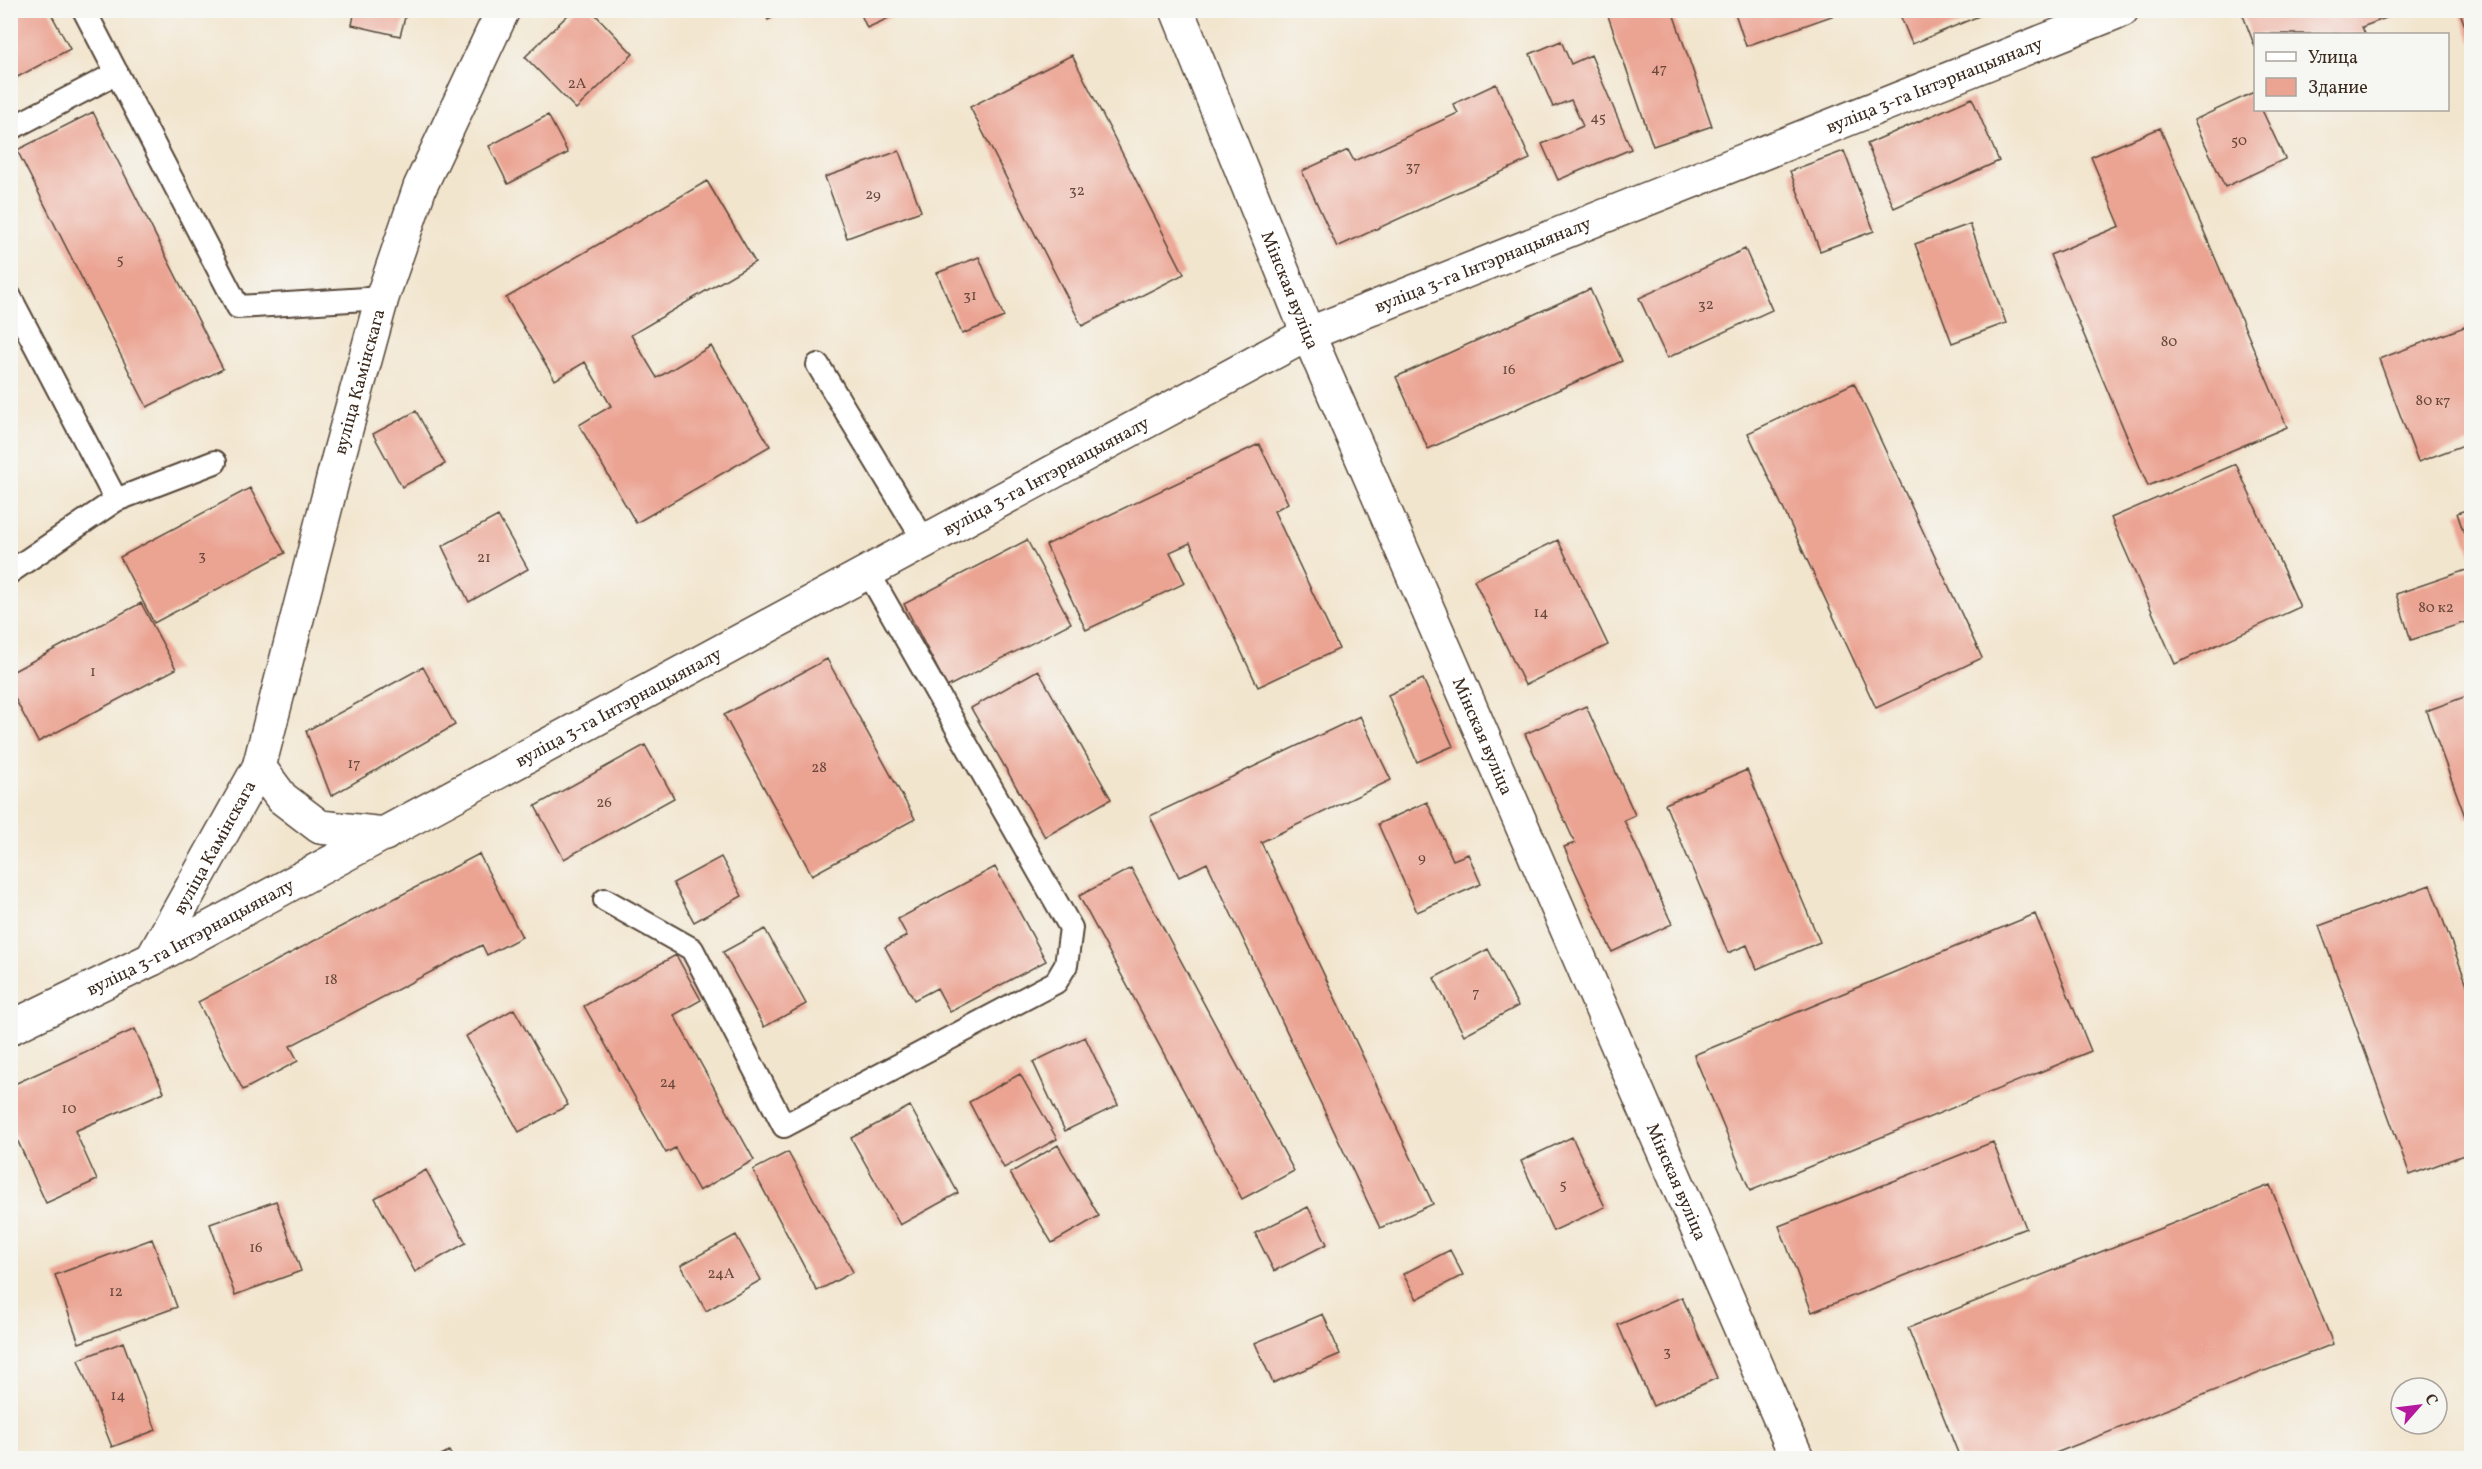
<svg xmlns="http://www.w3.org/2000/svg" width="2482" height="1469" font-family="Vollkorn,serif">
<rect width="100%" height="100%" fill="#f6f6f2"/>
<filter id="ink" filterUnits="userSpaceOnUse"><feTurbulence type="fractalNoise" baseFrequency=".0167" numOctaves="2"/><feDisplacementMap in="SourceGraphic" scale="12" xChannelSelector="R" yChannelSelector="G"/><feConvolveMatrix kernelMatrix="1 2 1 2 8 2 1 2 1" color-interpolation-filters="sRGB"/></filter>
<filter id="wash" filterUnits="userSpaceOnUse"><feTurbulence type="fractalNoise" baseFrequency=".008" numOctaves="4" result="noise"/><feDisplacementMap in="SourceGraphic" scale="24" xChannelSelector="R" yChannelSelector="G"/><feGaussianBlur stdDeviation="1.35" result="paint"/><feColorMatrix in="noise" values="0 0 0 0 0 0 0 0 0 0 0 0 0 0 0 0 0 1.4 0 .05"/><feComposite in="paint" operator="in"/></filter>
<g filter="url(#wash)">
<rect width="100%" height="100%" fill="#f2e5ce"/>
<g id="blocks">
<path fill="#eba392" d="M 10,10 L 49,10 L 70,49 L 10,81 Z
M 355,10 L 407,10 L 400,36 L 352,25 Z
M 573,10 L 591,10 L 633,54 L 576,109 L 525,57 Z
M 764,10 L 788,10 L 768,20 Z
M 859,10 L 901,10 L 902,12 L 867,28 Z
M 1058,10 L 1075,10 L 1061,17 Z
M 1606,10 L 1672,10 L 1712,126 L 1653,146 Z
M 1734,10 L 1846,10 L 1846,11 L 1746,46 Z
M 1898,10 L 1991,10 L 1991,11 L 1912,44 Z
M 2241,10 L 2405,10 L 2405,11 L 2362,27 L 2365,34 L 2256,34 L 2255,47 Z
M 2459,10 L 2472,10 L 2472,42 L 2471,42 Z
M 1561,41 L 1571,64 L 1591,55 L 1631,149 L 1558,180 L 1542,144 L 1583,126 L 1571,100 L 1553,107 L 1530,54 Z
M 1072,55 L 1184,274 L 1082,326 L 970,107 Z
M 1496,84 L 1530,159 L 1337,247 L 1302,171 L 1348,150 L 1354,161 L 1458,113 L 1453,104 Z
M 2254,92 L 2256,110 L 2262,110 L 2285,159 L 2225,187 L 2194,120 Z
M 1972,98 L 1999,161 L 1894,208 L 1867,144 Z
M 93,112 L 223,369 L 147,407 L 17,150 Z
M 548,115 L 568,153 L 508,184 L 489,146 Z
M 2160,128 L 2287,427 L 2148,486 L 2050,255 L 2120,226 L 2091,157 Z
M 899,151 L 921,211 L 847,238 L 825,177 Z
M 1844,151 L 1874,231 L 1820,251 L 1790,171 Z
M 707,181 L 755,262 L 631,335 L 657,378 L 711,346 L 770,446 L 636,523 L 579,425 L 611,406 L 585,362 L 555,380 L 506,298 Z
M 1970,224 L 2006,323 L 1952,343 L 1915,244 Z
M 1745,249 L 1772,310 L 1667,358 L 1639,298 Z
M 979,257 L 1004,317 L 962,334 L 937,273 Z
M 1590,289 L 1622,361 L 1428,449 L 1396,377 Z
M 2472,324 L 2472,442 L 2418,462 L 2379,359 Z
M 1854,383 L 1982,658 L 1876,708 L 1748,433 Z
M 416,411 L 445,464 L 402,487 L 373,434 Z
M 1259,444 L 1288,503 L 1274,511 L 1339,649 L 1258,687 L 1190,543 L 1170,552 L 1185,583 L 1086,630 L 1046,545 Z
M 2236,464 L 2300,607 L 2175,664 L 2111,518 Z
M 250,488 L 285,553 L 154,623 L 120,557 Z
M 2472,508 L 2472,554 L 2471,554 L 2457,513 Z
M 498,516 L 528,569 L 469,602 L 442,546 Z
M 1027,540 L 1071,623 L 947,687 L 904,604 Z
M 1558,540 L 1608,645 L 1525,685 L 1474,580 Z
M 2472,568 L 2472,620 L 2411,640 L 2396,594 Z
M 141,603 L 176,669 L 38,742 L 10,689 L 10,673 Z
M 827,659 L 915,819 L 812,875 L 724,715 Z
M 423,667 L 455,725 L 331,796 L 306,731 Z
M 1038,670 L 1111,799 L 1045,837 L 971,708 Z
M 1423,679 L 1453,746 L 1417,762 L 1388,695 Z
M 2472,694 L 2472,817 L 2466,819 L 2426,711 Z
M 1586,706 L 1635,815 L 1624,820 L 1672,924 L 1612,952 L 1564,847 L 1575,843 L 1525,734 Z
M 1360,716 L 1391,780 L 1261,842 L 1433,1204 L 1380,1228 L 1207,863 L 1179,877 L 1150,816 Z
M 645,745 L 674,798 L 564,859 L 535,806 Z
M 1747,770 L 1820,942 L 1757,969 L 1747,945 L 1728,953 L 1665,804 Z
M 1427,802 L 1453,860 L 1468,854 L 1481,884 L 1417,912 L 1378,824 Z
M 479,854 L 522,937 L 487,955 L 482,945 L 290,1046 L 298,1061 L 243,1090 L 198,1002 Z
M 721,857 L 742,896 L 694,922 L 673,883 Z
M 995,867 L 1046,961 L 950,1012 L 937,988 L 914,1000 L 885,947 L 907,936 L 898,919 Z
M 1131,868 L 1294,1171 L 1242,1199 L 1079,896 Z
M 2430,885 L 2472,998 L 2472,1152 L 2410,1175 L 2319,926 Z
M 2035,914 L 2091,1051 L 1750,1191 L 1694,1055 Z
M 765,929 L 806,1004 L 764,1027 L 723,952 Z
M 1488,949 L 1518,1006 L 1464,1035 L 1434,978 Z
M 676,955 L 701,1000 L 674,1015 L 754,1160 L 699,1191 L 675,1148 L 666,1153 L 584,1006 Z
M 514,1009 L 568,1105 L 519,1132 L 466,1036 Z
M 135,1029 L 164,1092 L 75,1131 L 97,1180 L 46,1203 L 10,1124 L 10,1086 Z
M 1085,1037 L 1118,1105 L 1065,1131 L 1033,1062 Z
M 1020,1074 L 1057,1139 L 1004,1168 L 969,1102 Z
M 910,1106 L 958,1193 L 900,1225 L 851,1138 Z
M 1572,1137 L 1605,1207 L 1553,1231 L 1521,1161 Z
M 1993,1142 L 2026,1228 L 1812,1312 L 1779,1226 Z
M 1058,1145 L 1099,1216 L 1052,1243 L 1010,1173 Z
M 788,1152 L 853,1272 L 817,1291 L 753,1170 Z
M 426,1170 L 466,1243 L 415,1272 L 375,1198 Z
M 2270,1185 L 2333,1344 L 2043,1458 L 1960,1458 L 1908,1328 Z
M 276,1201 L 301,1271 L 235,1295 L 210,1224 Z
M 1308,1207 L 1327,1244 L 1274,1271 L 1255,1233 Z
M 736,1235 L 761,1280 L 706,1311 L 681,1265 Z
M 152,1239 L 177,1307 L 79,1343 L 55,1275 Z
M 1450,1250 L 1463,1275 L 1417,1299 L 1403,1274 Z
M 10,1290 L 15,1304 L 10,1305 Z
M 1682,1297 L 1717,1378 L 1653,1406 L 1618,1325 Z
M 1323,1314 L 1340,1354 L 1273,1383 L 1255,1343 Z
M 123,1342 L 156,1430 L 112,1447 L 78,1360 Z
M 449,1451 L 453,1458 L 435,1458 Z"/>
</g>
</g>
<g filter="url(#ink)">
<use href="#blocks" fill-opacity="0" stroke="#564638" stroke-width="1.5"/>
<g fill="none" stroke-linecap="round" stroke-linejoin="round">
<g stroke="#564638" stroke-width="26">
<path id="service" d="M 84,10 L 238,307 L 382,298
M 10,129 L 117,73
M 10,297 L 116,500 L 215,462
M 818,365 L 925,542
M 10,572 L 116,500
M 605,900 L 692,949 L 784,1126 L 1056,982 L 1066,965 L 1071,928 L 868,572"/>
</g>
<g stroke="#564638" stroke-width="36">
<g id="minor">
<path id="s1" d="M 1177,10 L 1308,334 L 1797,1458"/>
</g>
</g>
<g stroke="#564638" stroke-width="36">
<g id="primary">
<path d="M 259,767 L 282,798 L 320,827 L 385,834"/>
<path id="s2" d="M 152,959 L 259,767 L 339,455 L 382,298 L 420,187 L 503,10"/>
<path id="s3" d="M 10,1028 L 152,959 L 1308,334 L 2122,10"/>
</g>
</g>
<use href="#service" stroke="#fff" stroke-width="22"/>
<use href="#minor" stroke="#fff" stroke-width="33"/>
<use href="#primary" stroke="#fff" stroke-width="33"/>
</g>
</g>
<g text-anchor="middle" stroke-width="4.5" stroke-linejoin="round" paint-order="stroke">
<g font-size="15" fill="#67483b">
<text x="1659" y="73">47</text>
<text x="577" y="88">2А</text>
<text x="1598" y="122">45</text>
<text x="2239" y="145">50</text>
<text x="1413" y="171">37</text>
<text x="1077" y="195">32</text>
<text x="873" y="199">29</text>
<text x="120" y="264">5</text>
<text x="970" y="300">31</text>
<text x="1706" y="309">32</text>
<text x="2169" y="346">80</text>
<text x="1509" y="374">16</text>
<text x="2433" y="405">80 к7</text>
<text x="202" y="560">3</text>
<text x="484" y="562">21</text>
<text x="2436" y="612">80 к2</text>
<text x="1541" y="617">14</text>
<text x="93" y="676">1</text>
<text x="354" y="768">17</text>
<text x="819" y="772">28</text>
<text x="604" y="807">26</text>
<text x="1422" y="862">9</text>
<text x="331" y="984">18</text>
<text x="1476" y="997">7</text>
<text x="668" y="1087">24</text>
<text x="69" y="1113">10</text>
<text x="1563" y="1189">5</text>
<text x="256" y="1252">16</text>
<text x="721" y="1278">24А</text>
<text x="116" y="1296">12</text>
<text x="1667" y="1356">3</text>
<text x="118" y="1400">14</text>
</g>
<g font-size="18" fill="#3b2a1e" stroke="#f6f6f2">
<text dy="6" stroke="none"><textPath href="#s3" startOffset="2146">вуліца 3-га Інтэрнацыяналу</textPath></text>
<text dy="6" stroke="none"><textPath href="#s3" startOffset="1660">вуліца 3-га Інтэрнацыяналу</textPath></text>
<text dy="6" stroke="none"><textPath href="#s1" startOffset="302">Мінская вуліца</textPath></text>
<text dy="6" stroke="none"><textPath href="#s2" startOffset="618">вуліца Камінскага</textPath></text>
<text dy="6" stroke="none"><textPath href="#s3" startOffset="1174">вуліца 3-га Інтэрнацыяналу</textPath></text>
<text dy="6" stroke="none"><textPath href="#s3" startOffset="688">вуліца 3-га Інтэрнацыяналу</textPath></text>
<text dy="6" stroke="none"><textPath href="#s1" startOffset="788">Мінская вуліца</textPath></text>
<text dy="6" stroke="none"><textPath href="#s2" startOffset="128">вуліца Камінскага</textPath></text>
<text dy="6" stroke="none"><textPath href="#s3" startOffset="202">вуліца 3-га Інтэрнацыяналу</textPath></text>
<text dy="6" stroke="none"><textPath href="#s1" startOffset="1274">Мінская вуліца</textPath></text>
</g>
</g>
<rect width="2482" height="1469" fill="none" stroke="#f6f6f2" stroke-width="36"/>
<rect x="2254" y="33" width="195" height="78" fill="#f6f6f2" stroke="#aba49d" stroke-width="1.5"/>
<rect x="2266" y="52" width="30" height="9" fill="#ffffff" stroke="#aba49d" stroke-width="1.5"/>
<text x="2308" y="63" font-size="18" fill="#3b2a1e">Улица</text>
<rect x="2266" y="78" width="30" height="18" fill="#eba392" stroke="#aba49d" stroke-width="1.5"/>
<text x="2308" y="93" font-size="18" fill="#3b2a1e">Здание</text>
<g transform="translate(2419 1406) rotate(62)"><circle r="28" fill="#f6f6f2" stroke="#aba49d" stroke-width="1.5"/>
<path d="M0-4.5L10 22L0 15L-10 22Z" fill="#b5179e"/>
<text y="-9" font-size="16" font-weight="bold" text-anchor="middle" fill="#3b2a1e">С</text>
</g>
</svg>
